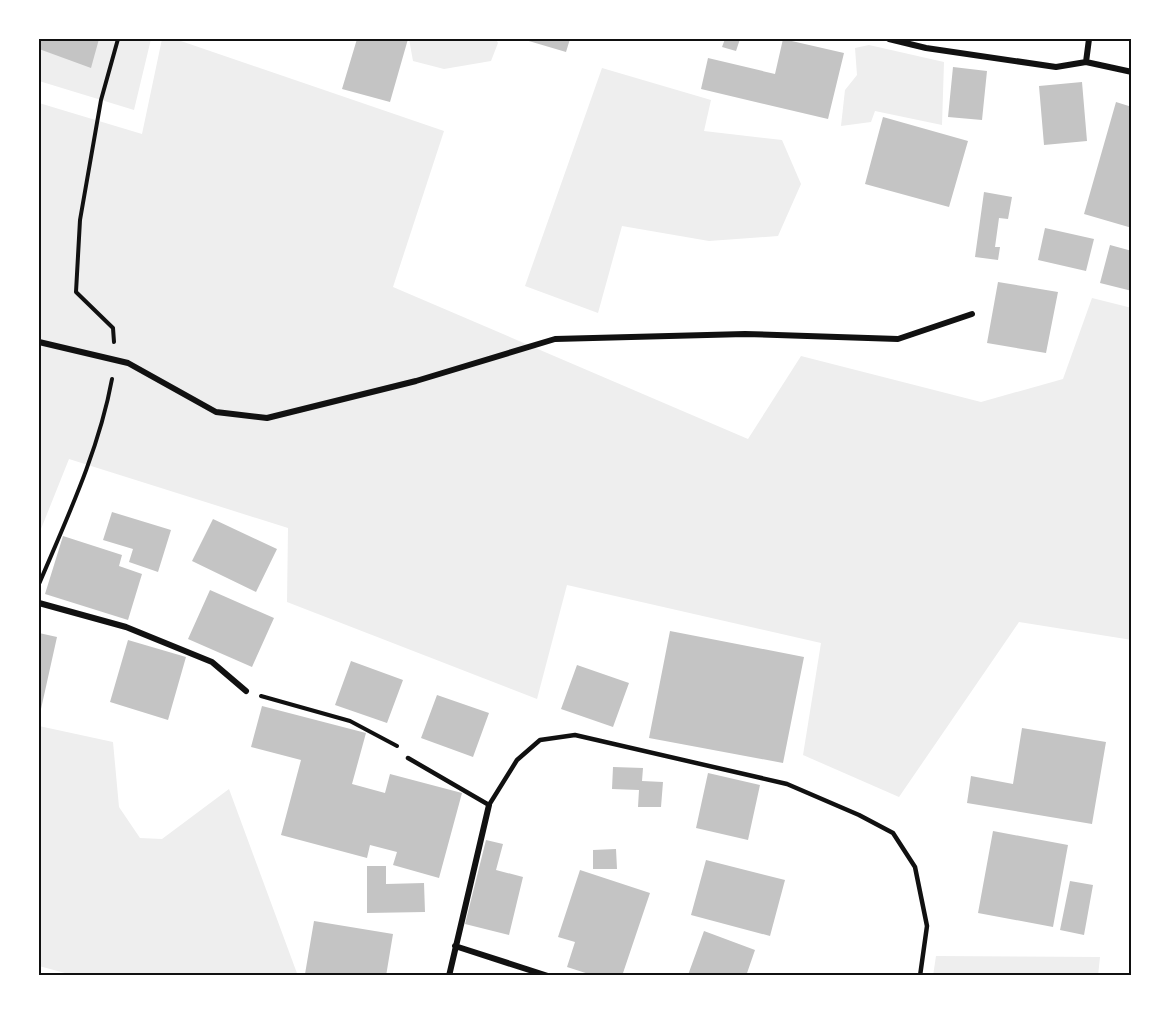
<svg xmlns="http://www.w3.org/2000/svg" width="1171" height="1015" font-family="'Fira Sans Condensed',sans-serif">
<rect width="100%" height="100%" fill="#fff"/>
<path fill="#eee" d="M 39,39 L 151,39 L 134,110 L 39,81 Z
M 162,39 L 175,39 L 444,131 L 393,287 L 748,439 L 801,356 L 981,402 L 1063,379 L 1092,298 L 1132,308 L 1132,640 L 1019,622 L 899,797 L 803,755 L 821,643 L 567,585 L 537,699 L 287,602 L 288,528 L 69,459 L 39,534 L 39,103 L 142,134 Z
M 409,39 L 496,39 L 498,43 L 491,61 L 444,69 L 413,61 Z
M 869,45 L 944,62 L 942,125 L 875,111 L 871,122 L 841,126 L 845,90 L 857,75 L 855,48 Z
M 602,68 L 711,100 L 704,131 L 782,140 L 801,184 L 778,236 L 709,241 L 622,226 L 598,313 L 525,286 Z
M 39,726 L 113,742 L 119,807 L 140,838 L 162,839 L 229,789 L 298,976 L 76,976 L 39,966 Z
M 936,956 L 1100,957 L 1098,976 L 933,976 Z"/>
<path fill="#c4c4c4" d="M 40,39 L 99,39 L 91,68 L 39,49 Z
M 357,39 L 408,39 L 390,102 L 342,89 Z
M 522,39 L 570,39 L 566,52 Z
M 725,39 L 740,39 L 736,51 L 722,47 Z
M 783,39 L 844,53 L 828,119 L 701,89 L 708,58 L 775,74 Z
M 953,67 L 987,71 L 982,120 L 948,117 Z
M 1082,82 L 1087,141 L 1044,145 L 1039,86 Z
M 1116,102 L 1132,107 L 1132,228 L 1084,214 Z
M 883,117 L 968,141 L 949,207 L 865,184 Z
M 984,192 L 1012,197 L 1008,219 L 999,218 L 995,247 L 1000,247 L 998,260 L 975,257 Z
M 1045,228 L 1094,239 L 1086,271 L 1038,260 Z
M 1110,245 L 1132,251 L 1132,291 L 1100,283 Z
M 998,282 L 1058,292 L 1046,353 L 987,343 Z
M 112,512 L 171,530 L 158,572 L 129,562 L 133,549 L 103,540 Z
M 213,519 L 277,549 L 256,592 L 192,561 Z
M 63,536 L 122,555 L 119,566 L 142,574 L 128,620 L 45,594 Z
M 210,590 L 274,618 L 252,667 L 188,639 Z
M 670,631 L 804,657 L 783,763 L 649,738 Z
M 39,633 L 57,637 L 41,709 L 39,709 Z
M 128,640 L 186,657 L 168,720 L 110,702 Z
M 351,661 L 403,680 L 387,723 L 335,705 Z
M 577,665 L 629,683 L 613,727 L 561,709 Z
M 437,695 L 489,713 L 473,757 L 421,738 Z
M 262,706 L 366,733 L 352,784 L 385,793 L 390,774 L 462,793 L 439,878 L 393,865 L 397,852 L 370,845 L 367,858 L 281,835 L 301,760 L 251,747 Z
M 1022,728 L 1106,742 L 1092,824 L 967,803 L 971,776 L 1013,784 Z
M 613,767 L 643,768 L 642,781 L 663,782 L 661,807 L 638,807 L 639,790 L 612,789 Z
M 708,773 L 760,785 L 748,840 L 696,828 Z
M 993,831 L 1068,845 L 1053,927 L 978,913 Z
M 486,840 L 503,844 L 496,870 L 523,877 L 509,935 L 465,924 Z
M 616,849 L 617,869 L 593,869 L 593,850 Z
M 706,860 L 785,880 L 770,936 L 691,915 Z
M 367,866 L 386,866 L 386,884 L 424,883 L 425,912 L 367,913 Z
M 580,870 L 650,893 L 622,976 L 595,976 L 567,967 L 575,942 L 558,937 Z
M 1070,881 L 1093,885 L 1084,935 L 1060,930 Z
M 314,921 L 393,934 L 386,976 L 305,974 Z
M 704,931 L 755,950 L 746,976 L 688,975 Z"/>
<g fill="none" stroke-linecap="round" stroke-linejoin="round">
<path stroke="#111" stroke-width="4" d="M 114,342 L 113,328 L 76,292 L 80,220 L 101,100 L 118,39
M 39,584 C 67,518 99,450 112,379
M 261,696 L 350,721 L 397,746"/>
<path stroke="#111" stroke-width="4.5" d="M 408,758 L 489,805 L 517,760 L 540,740 L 575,735 L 787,784 L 859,815 L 893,833 L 915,867 L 927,926 L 920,976"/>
<path stroke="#111" stroke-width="6" d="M 889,39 L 926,48 L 1056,67 L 1086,62 L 1132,72
M 1086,62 L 1089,39
M 39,342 L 128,363 L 216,412 L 267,418 L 416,381 L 555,339 L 745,334 L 898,339 L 972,314
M 39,603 L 126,627 L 212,662 L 246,691
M 455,946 L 548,976
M 449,976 L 489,805"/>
</g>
<rect width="1171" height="1015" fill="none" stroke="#ffffff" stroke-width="81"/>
<rect x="40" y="40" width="1090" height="934" fill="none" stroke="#111" stroke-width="2"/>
</svg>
